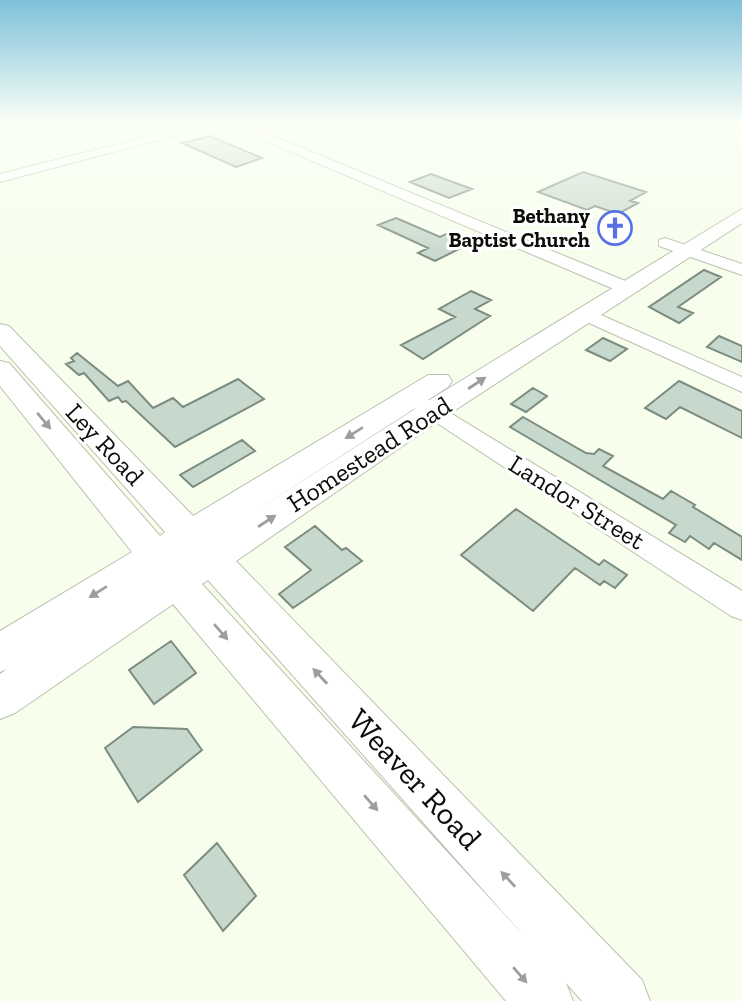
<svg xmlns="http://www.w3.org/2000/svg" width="742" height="1001" font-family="'Zilla Slab',serif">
<rect width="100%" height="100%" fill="#f7feec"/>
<path fill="#c7d8cc" stroke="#7c8c80" stroke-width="2" d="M 210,136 L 262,158 L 236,167 L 182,143 Z
M 583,172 L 646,192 L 630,201 L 638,203 L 618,214 L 595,206 L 587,210 L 538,192 Z
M 431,174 L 472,189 L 449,198 L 410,182 Z
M 396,218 L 440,237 L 450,232 L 473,242 L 435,261 L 418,253 L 428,248 L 378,225 Z
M 704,270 L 721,277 L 678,307 L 693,313 L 679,323 L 649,307 Z
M 471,291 L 491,300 L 475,309 L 490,316 L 423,359 L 401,345 L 455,317 L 439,309 Z
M 719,336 L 742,346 L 742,362 L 707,347 Z
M 603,338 L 627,349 L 610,361 L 586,350 Z
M 77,353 L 118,386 L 128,381 L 153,408 L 173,398 L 183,407 L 238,379 L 264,399 L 175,447 L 126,401 L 122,402 L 118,397 L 109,401 L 84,373 L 79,375 L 66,364 L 74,361 L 71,358 Z
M 679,381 L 742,411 L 742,438 L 680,407 L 666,419 L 645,408 Z
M 533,388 L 547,396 L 526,412 L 511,404 Z
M 523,417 L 586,453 L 594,454 L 599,449 L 613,456 L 603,466 L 663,499 L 671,491 L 695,505 L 693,507 L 742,537 L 742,560 L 714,543 L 709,549 L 690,536 L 685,542 L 669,533 L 676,525 L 510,427 Z
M 242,440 L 255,451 L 193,487 L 180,475 Z
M 516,509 L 599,565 L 604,560 L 627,575 L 615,588 L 604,581 L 600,585 L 575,568 L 533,611 L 461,555 Z
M 315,526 L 342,550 L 346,548 L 362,561 L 293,608 L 279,594 L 311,570 L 285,547 Z
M 171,641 L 196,673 L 154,704 L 129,670 Z
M 133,727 L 187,729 L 202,750 L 138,802 L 105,748 Z
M 217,843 L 256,896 L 223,931 L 184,875 Z"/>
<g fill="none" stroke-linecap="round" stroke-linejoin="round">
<g stroke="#bac1b0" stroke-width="2">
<path id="minor" d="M 206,122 L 218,124 L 0,182 L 0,174 Z
M 230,122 L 239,122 L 635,285 L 638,289 L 629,294 L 623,293 L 230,126 Z
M 722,122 L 742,122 L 742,129 L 724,124 Z
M 665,238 L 742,264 L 742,275 L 659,246 L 659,240 Z
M 585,308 L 742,377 L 742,392 L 578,318 L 576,314 L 578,310 Z
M 416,392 L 742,591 L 742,620 L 731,616 L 408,404 L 405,399 L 408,394 Z"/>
</g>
<g stroke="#bac1b0" stroke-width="2">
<path id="major" d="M 742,209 L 742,223 L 443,418 L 236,561 L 642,980 L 650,1001 L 582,1001 L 566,983 L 573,1001 L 506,1001 L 173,604 L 15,713 L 0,719 L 0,674 L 7,669 L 0,672 L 0,631 L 132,552 L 0,386 L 0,361 L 9,363 L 160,536 L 165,532 L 0,346 L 0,324 L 9,326 L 193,516 L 428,375 L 448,375 L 452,381 L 448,387 L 235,524 L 423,404 ZM 208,580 L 525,937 L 202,584 Z"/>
</g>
<use href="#minor" fill="#fff" fill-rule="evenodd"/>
<use href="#major" fill="#fff" fill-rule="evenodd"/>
</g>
<defs><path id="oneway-solid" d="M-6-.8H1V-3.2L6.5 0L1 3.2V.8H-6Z" transform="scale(1.75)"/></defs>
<g fill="#9d9f9c">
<use href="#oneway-solid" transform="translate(477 383) rotate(-33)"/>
<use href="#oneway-solid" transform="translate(44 421) rotate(50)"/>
<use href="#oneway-solid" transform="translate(354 433) rotate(148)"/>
<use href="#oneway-solid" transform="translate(267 521) rotate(-33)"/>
<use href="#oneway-solid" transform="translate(98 592) rotate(148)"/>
<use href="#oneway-solid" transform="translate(221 632) rotate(49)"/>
<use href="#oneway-solid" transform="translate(320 676) rotate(-133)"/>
<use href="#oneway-solid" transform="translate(371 803) rotate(49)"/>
<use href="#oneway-solid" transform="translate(508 879) rotate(-133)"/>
<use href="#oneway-solid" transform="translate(520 975) rotate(49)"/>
</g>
<linearGradient id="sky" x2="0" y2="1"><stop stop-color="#7fc0da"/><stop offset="0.47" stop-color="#fbfff6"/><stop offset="1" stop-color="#fbfff6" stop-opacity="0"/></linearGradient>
<rect width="742" height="262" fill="url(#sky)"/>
<defs>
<g id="church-ring" transform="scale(1.75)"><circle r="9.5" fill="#fff" stroke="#5770e6" stroke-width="1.5"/><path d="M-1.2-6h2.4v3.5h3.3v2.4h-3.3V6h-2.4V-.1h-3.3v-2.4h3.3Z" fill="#5770e6"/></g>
</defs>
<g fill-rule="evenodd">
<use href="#church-ring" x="615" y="228"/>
</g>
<g text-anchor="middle" stroke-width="6" stroke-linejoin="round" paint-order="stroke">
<g font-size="21" font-weight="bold" fill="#0b0e08" stroke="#fff" text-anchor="end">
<text x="590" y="223">Bethany<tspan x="590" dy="24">Baptist Church</tspan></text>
</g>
<g font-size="26" fill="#0b0e08" stroke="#fff">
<text transform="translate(105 444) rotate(47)" y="9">Ley Road</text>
<text transform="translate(369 454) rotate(-33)" y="9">Homestead Road</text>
<text transform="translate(577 502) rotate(32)" y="9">Landor Street</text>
</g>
<g font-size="32" fill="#0b0e08" stroke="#fff">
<text transform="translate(415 779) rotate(47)" y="11">Weaver Road</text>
</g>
</g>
</svg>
